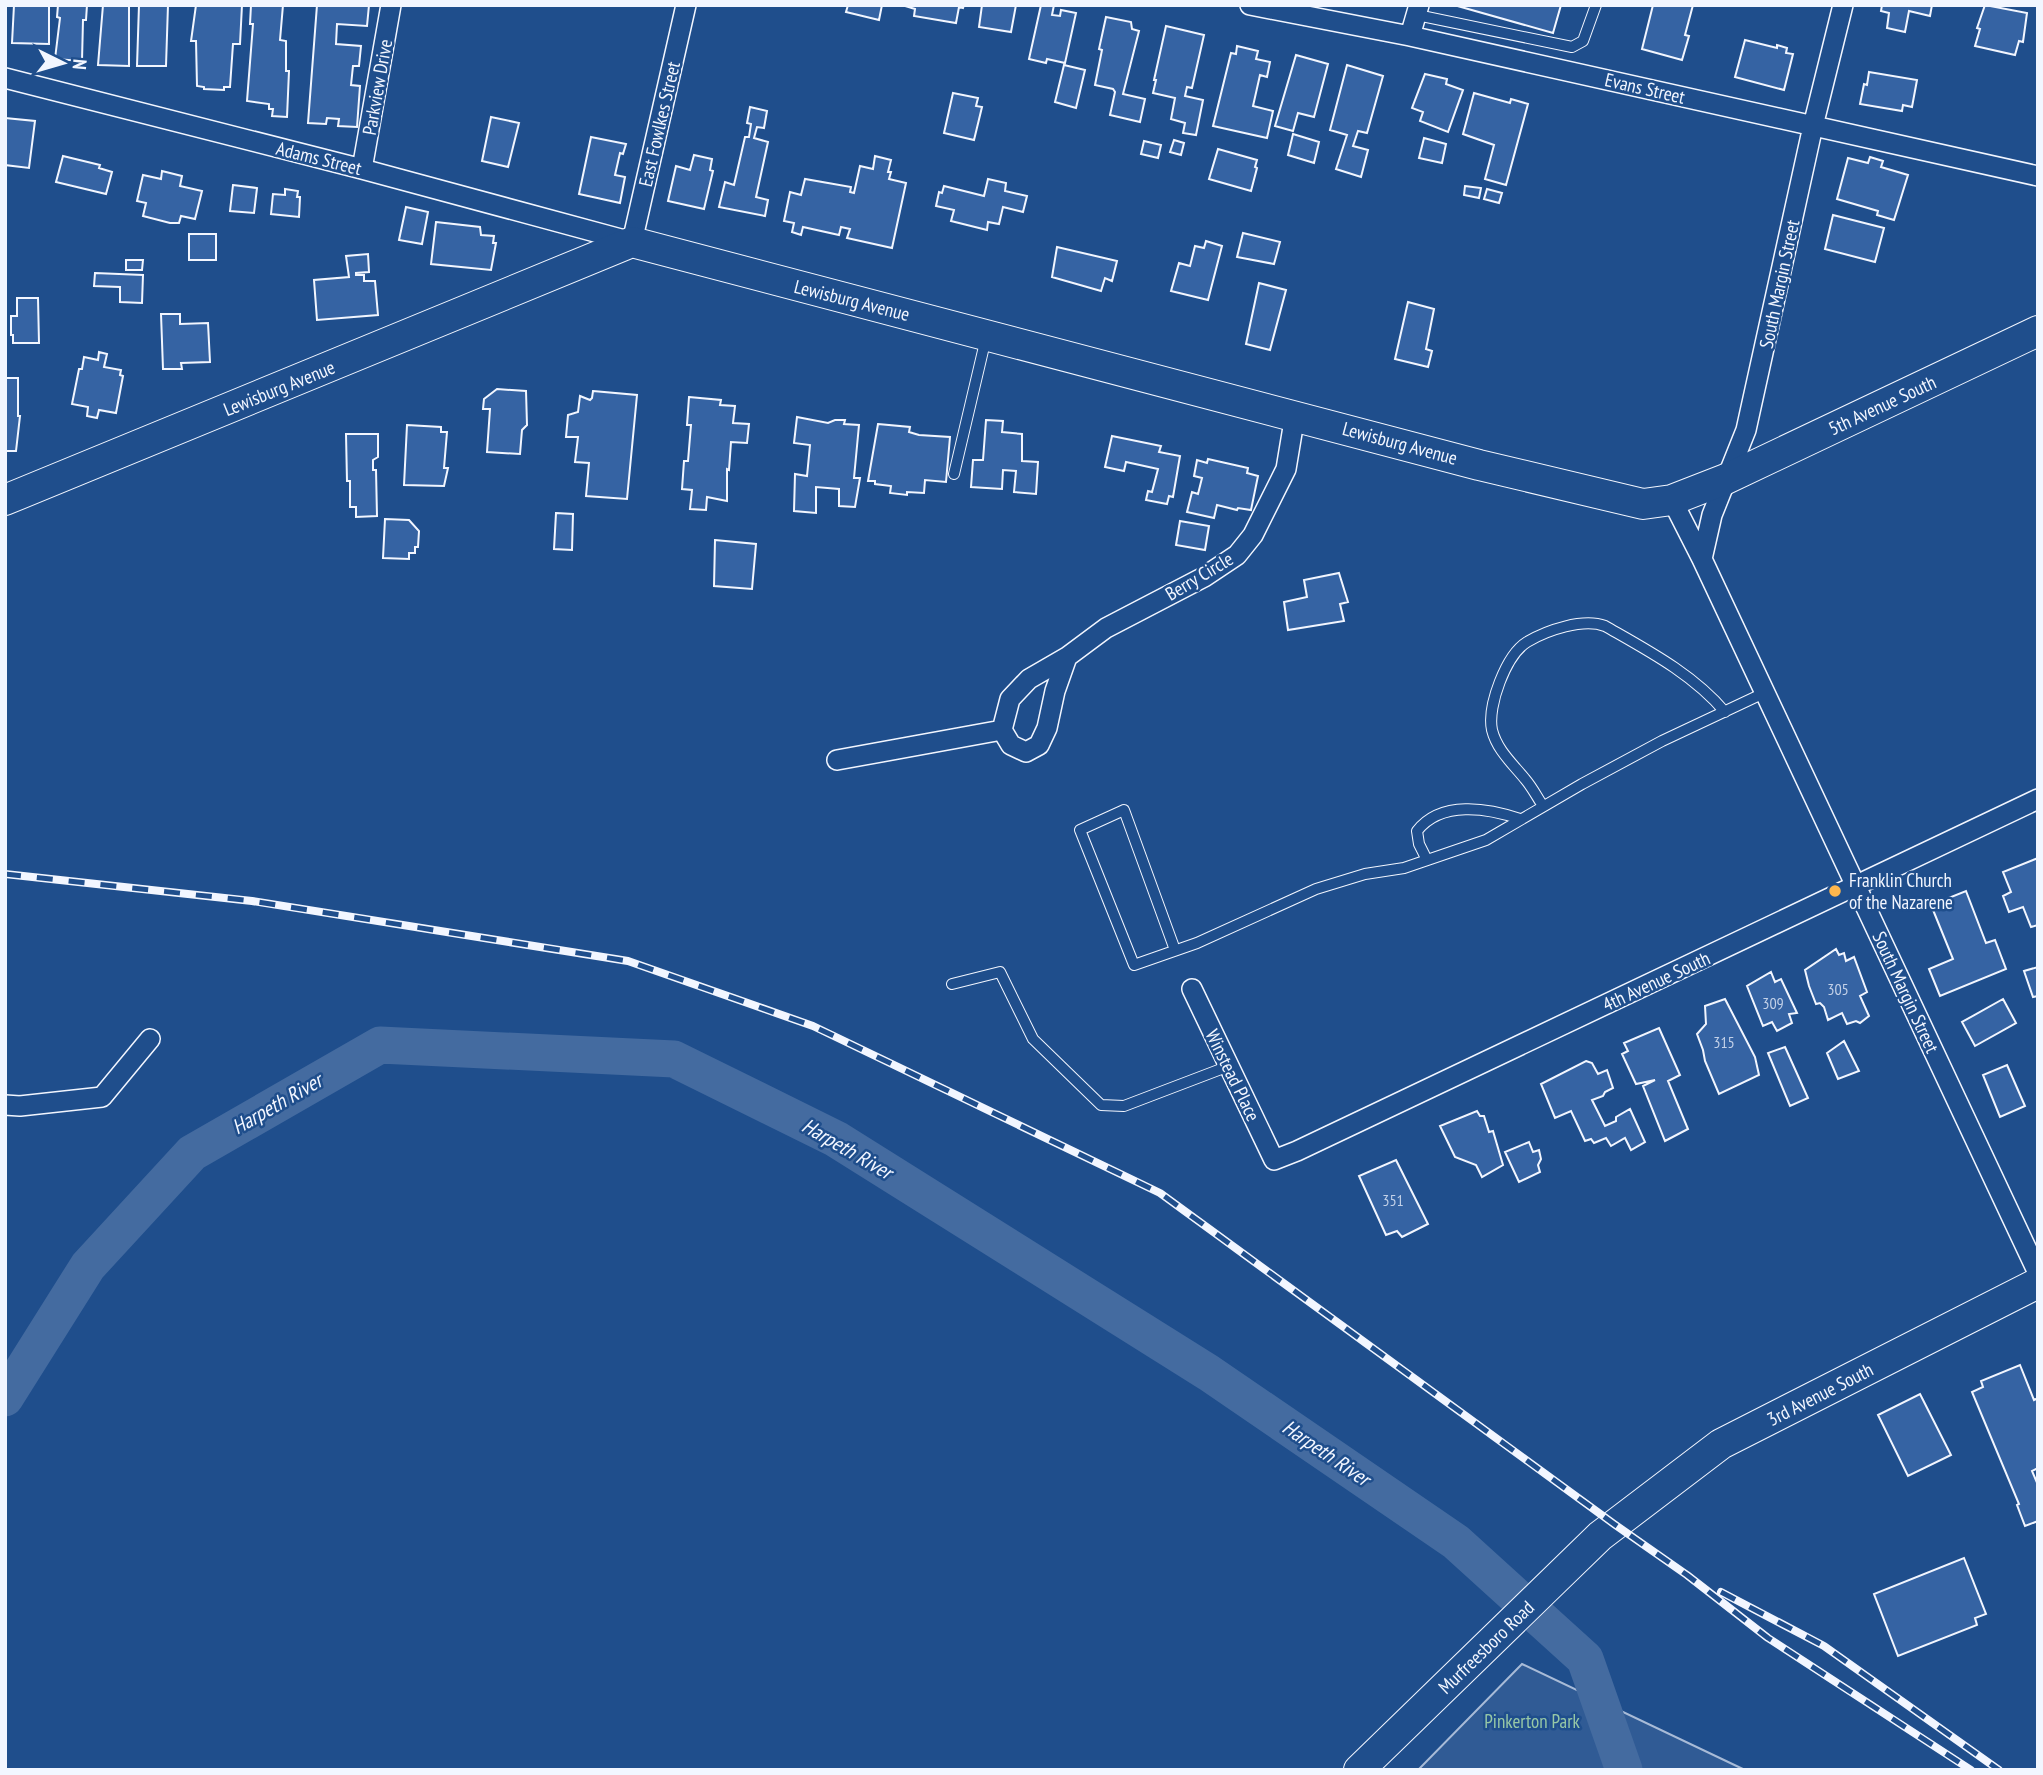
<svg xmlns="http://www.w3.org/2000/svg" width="2043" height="1775" font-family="'PT Sans Narrow',sans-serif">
<rect width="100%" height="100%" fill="#1f4e8c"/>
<path fill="#305b95" stroke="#a8bbd7" stroke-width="2" d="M 1522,1664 L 1745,1770 L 1418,1770 Z"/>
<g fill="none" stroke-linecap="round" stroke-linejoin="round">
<path stroke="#446ba0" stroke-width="37" d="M 5,1398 L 88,1266 L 192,1153 L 380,1045 L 674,1059 L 836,1139 L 1209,1373 L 1456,1542 L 1585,1659 L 1624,1770"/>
</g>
<path fill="#3563a3" stroke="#f2f6ff" stroke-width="2" d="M 14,5 L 49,5 L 49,44 L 12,43 Z
M 58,5 L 87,5 L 86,20 L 83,20 L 82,61 L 55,59 L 60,18 L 57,17 Z
M 103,5 L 129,5 L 129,66 L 98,65 Z
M 139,5 L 168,5 L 166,66 L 137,66 Z
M 196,5 L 242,5 L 240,44 L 233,44 L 230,87 L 224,87 L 224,90 L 204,89 L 204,87 L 197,86 L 196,41 L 191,41 Z
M 251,5 L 283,5 L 280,40 L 286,41 L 286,71 L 289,71 L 287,117 L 272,116 L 273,109 L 269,109 L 269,104 L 247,101 L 253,24 L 250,24 Z
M 317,5 L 369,5 L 367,26 L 337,24 L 336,44 L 361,46 L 359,66 L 353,66 L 351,85 L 360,86 L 357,127 L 338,126 L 339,119 L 327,118 L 326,124 L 308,123 Z
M 848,5 L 882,5 L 879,20 L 846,12 Z
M 902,5 L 964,5 L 963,8 L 959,7 L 956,23 L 914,16 L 915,9 Z
M 982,5 L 1016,5 L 1011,32 L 979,27 Z
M 1041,5 L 1054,5 L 1052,15 L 1060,16 L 1061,10 L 1076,13 L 1065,63 L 1047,59 L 1046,63 L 1029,59 Z
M 1454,5 L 1561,5 L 1553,33 Z
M 1653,5 L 1693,5 L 1685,35 L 1689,36 L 1682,60 L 1642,49 Z
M 1882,5 L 1932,5 L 1930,16 L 1909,11 L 1905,32 L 1887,28 L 1889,13 L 1881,11 Z
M 1985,5 L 2027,13 L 2023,42 L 2019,41 L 2015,55 L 1975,46 L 1980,29 L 1977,28 Z
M 1106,17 L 1131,22 L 1132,29 L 1139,31 L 1123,94 L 1145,99 L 1140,122 L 1110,115 L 1115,92 L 1113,89 L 1095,85 L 1102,50 L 1099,49 Z
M 1166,26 L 1204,35 L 1192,88 L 1187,87 L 1185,96 L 1203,100 L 1196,135 L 1183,133 L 1185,123 L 1171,119 L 1175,98 L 1153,93 L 1156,80 L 1154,80 Z
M 1745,40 L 1777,48 L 1777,45 L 1787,48 L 1786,53 L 1793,54 L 1784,90 L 1735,77 Z
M 1237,46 L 1258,51 L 1256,59 L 1270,62 L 1267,77 L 1260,75 L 1253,106 L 1273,111 L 1267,138 L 1213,126 L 1231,53 L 1236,54 Z
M 1296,55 L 1328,64 L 1314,117 L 1298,113 L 1293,131 L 1275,126 Z
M 1064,65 L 1085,70 L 1076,108 L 1055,102 Z
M 1347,65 L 1383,76 L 1367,133 L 1358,131 L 1353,146 L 1368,150 L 1361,177 L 1336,169 L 1347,135 L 1330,130 Z
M 1869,72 L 1917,80 L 1912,107 L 1903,105 L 1902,111 L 1860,104 L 1864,84 L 1867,85 Z
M 1425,74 L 1447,79 L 1446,84 L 1463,90 L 1448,132 L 1420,121 L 1423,112 L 1412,108 Z
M 953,93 L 978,98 L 976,106 L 982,107 L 974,140 L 944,133 Z
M 1474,93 L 1510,103 L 1511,99 L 1528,104 L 1506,185 L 1485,179 L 1494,145 L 1463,134 Z
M 750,107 L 767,111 L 764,128 L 757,127 L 754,138 L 768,142 L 756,197 L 768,200 L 765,216 L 719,207 L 725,182 L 734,185 L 745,137 L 749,137 L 751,124 L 747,123 Z
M 491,117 L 519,123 L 508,167 L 482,161 Z
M 5,118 L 35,121 L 29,168 L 5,165 Z
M 1293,134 L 1319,142 L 1314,163 L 1288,155 Z
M 591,137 L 626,144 L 623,154 L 620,153 L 615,175 L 625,177 L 620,203 L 579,194 Z
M 1424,138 L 1446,144 L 1442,163 L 1419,158 Z
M 1174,140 L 1184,143 L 1181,155 L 1170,152 Z
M 1144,141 L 1161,145 L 1158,158 L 1141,154 Z
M 1218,149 L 1257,160 L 1255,167 L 1257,168 L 1251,191 L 1209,179 Z
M 694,155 L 712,159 L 710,170 L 713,171 L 704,209 L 668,201 L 676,166 L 690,170 Z
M 63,156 L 100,165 L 99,168 L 112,172 L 106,194 L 56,182 Z
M 875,156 L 891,160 L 888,172 L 891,172 L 889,179 L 906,183 L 892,248 L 847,238 L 850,229 L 841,227 L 839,235 L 803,227 L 801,235 L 792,232 L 794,223 L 784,221 L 790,192 L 801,195 L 805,179 L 851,187 L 850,192 L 854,193 L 860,166 L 873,169 Z
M 1870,157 L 1883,161 L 1881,167 L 1908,175 L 1894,220 L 1877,215 L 1878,211 L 1837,199 L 1848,158 L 1868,163 Z
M 162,171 L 182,176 L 180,186 L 202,191 L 195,219 L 181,216 L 179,223 L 170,223 L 143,216 L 146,203 L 137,201 L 143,175 L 161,179 Z
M 988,179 L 1006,183 L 1005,191 L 1027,196 L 1023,212 L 1003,207 L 999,224 L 988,222 L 987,230 L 951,221 L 954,210 L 936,206 L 939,192 L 942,193 L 944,186 L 984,196 Z
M 233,185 L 257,188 L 254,213 L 230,211 Z
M 1465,186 L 1481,188 L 1479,198 L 1464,195 Z
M 285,189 L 298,191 L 297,197 L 300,197 L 299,217 L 271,214 L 273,194 L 285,195 Z
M 1487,189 L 1502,193 L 1499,203 L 1484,199 Z
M 406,207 L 428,212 L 422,244 L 399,240 Z
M 1833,215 L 1884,228 L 1875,262 L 1825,249 Z
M 436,222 L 480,227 L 481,235 L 494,236 L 493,243 L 496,243 L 491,270 L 431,264 Z
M 1243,233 L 1280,242 L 1274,264 L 1237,257 Z
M 189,234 L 216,234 L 216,260 L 189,260 Z
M 1206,241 L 1222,246 L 1208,300 L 1171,291 L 1179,263 L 1190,266 L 1195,246 L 1204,248 Z
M 1057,247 L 1117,261 L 1112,281 L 1105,278 L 1101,291 L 1052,277 Z
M 368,254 L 369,272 L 356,273 L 356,275 L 364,275 L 364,281 L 375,281 L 378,315 L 317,320 L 314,280 L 349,277 L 346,256 Z
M 126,260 L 143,260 L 142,270 L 126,270 Z
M 95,273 L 143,275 L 142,303 L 120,302 L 120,287 L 94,286 Z
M 1259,283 L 1286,290 L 1270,350 L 1246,344 Z
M 17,298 L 38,298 L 39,343 L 13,343 L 13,335 L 11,335 L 11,316 L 17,316 Z
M 1408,302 L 1434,309 L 1426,349 L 1432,351 L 1428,367 L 1395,359 Z
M 161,314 L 180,314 L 180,324 L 208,323 L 210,362 L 181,363 L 182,369 L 163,369 Z
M 99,352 L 107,354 L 104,367 L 121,370 L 120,375 L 123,376 L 116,413 L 99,410 L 97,418 L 87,416 L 88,407 L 72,404 L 79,369 L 82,369 L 84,357 L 98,360 Z
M 5,378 L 18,378 L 18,416 L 20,416 L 16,451 L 5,451 Z
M 497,389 L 526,391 L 527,425 L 522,430 L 520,454 L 487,452 L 490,409 L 483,409 L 484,399 Z
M 593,391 L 637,395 L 627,499 L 586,496 L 589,463 L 575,462 L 578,437 L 566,437 L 568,415 L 578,412 L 580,396 L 590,400 L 592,398 Z
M 689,397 L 721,400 L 720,405 L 735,406 L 733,423 L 749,424 L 747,443 L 731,442 L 729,470 L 727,469 L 727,501 L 707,497 L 706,510 L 690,509 L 692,490 L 682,489 L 684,461 L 688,461 L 691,425 L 687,425 Z
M 797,417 L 828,423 L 835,420 L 845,420 L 844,424 L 859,425 L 854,478 L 860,478 L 855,507 L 839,506 L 839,489 L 816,487 L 816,513 L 794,511 L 795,474 L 807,476 L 810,445 L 794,443 Z
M 986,420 L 1003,421 L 1002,432 L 1022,434 L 1022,461 L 1038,462 L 1036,494 L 1014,492 L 1016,471 L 1003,470 L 1002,489 L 971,487 L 973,460 L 983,460 Z
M 878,424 L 910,427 L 909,432 L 919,435 L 950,437 L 946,482 L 925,480 L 924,493 L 907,492 L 907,495 L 890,493 L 891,486 L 875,484 L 875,481 L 868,481 Z
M 407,425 L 441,427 L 441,432 L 447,432 L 444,468 L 448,468 L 444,486 L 404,485 Z
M 346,434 L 378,434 L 378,457 L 373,460 L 373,470 L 376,470 L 377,516 L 356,517 L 356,507 L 350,507 L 350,481 L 347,481 Z
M 1112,436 L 1161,446 L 1159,452 L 1180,456 L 1173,497 L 1169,496 L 1167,504 L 1146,500 L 1148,491 L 1152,492 L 1158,469 L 1126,462 L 1124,471 L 1105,467 Z
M 1208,459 L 1248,468 L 1247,473 L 1258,476 L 1251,510 L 1238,508 L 1237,510 L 1217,505 L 1214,518 L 1187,512 L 1192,492 L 1198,494 L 1202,478 L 1194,476 L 1197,460 L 1207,463 Z
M 556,513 L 573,514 L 572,550 L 554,549 Z
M 385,519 L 409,520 L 419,531 L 418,547 L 415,547 L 415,553 L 409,553 L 409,559 L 383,558 Z
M 1180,521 L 1209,526 L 1205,550 L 1176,545 Z
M 715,540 L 756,544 L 752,589 L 714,586 Z
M 1339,573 L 1348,602 L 1340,604 L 1344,621 L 1288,630 L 1284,602 L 1307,597 L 1304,580 Z
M 2038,858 L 2038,925 L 2031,927 L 2023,907 L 2009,912 L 2003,896 L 2011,892 L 2003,872 Z
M 1966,891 L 1986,943 L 1995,940 L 2006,969 L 1940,996 L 1929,969 L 1953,959 L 1931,905 Z
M 1836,949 L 1839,955 L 1844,953 L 1846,961 L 1854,957 L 1867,992 L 1860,996 L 1869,1016 L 1860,1023 L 1856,1021 L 1847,1024 L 1842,1013 L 1828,1020 L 1824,1007 L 1820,1003 L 1816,1004 L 1809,986 L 1805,970 Z
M 2038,967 L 2038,996 L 2033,997 L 2024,971 Z
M 1771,972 L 1775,982 L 1781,979 L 1797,1013 L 1789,1014 L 1792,1023 L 1777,1031 L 1772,1022 L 1763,1026 L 1747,986 Z
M 1725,999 L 1755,1057 L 1759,1075 L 1719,1094 L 1705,1061 L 1703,1050 L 1697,1034 L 1706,1024 L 1705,1006 Z
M 2003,999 L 2016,1023 L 1975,1046 L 1962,1022 Z
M 1659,1028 L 1680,1075 L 1668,1081 L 1688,1129 L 1665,1141 L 1643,1086 L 1655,1080 L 1636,1084 L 1622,1054 L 1628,1051 L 1624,1043 Z
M 1844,1041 L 1859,1071 L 1838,1079 L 1827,1053 Z
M 1785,1047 L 1808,1098 L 1790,1106 L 1768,1053 Z
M 1586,1061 L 1592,1063 L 1598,1074 L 1607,1070 L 1613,1088 L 1605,1092 L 1603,1096 L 1592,1100 L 1605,1126 L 1616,1121 L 1616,1117 L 1630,1109 L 1645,1142 L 1631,1150 L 1625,1138 L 1611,1146 L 1606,1138 L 1594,1143 L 1591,1139 L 1585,1141 L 1571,1111 L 1555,1118 L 1541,1084 Z
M 2007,1065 L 2025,1106 L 2000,1117 L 1983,1075 Z
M 1477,1111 L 1480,1116 L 1484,1116 L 1489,1132 L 1493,1131 L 1503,1165 L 1482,1177 L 1476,1165 L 1455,1157 L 1440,1126 Z
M 1529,1142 L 1533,1152 L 1539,1150 L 1541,1159 L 1538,1165 L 1540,1172 L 1519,1182 L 1505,1152 Z
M 1396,1160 L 1428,1224 L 1402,1237 L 1397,1231 L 1386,1235 L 1359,1176 Z
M 2020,1365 L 2034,1400 L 2038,1398 L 2038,1468 L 2032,1471 L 2038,1485 L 2038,1521 L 2025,1526 L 2017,1505 L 2019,1504 L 1972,1392 L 1983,1387 L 1981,1381 Z
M 1920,1394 L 1951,1455 L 1908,1476 L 1878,1415 Z
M 1964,1558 L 1986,1614 L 1975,1618 L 1977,1625 L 1898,1656 L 1874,1594 Z"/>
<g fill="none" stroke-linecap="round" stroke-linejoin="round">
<g stroke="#f2f6ff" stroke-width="12">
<path id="lane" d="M 1417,15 L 1572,47 L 1583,41 L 1596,5
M 954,474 L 986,338
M 1543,806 C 1537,797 1532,787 1525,779 C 1512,763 1497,750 1492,730 C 1487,706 1506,655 1527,642 C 1547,630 1583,618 1605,626 C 1647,650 1693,674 1725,712
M 1427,860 L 1419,844 L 1417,831 C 1441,800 1488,808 1520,819
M 1175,950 L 1124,810 L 1080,830 L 1134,965 L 1197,943 L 1316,889 L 1365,874 L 1404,868 L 1486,840 L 1582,784 L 1662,741 L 1764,693
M 952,984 L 1000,972 L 1033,1039 L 1101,1105 L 1124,1106 L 1229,1066"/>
</g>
<g stroke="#f2f6ff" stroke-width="22">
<path id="street" d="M 1250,5 L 1410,36 L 2038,176
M 1410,36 L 1419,5
M 5,78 L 362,169 L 632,242 L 686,5
M 362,169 L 391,5
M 1672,500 L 1702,559 L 2038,1273
M 1702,559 L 1712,515 L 1746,430 L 1813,126 L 1843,5
M 1067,657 L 1029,679 L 1010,699 L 1002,730 L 1011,745 L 1026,752 L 1039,745 L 1047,728 L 1055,691 L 1067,657 L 1106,628 L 1204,577 L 1237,555 L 1253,535 L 1286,469 L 1295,415
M 837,760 L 1002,730
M 1192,989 L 1274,1160 L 1297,1151 L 2038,799
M 5,1105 L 20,1106 L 102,1097 L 150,1039"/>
</g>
<g stroke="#f2f6ff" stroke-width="32">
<path id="primary" d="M 5,500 L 632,242 L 1479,465 L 1643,504 L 1672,500 L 1726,479 L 2038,331
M 1359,1770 L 1600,1536 L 1721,1444 L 2038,1283"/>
</g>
<use href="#lane" stroke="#1f4e8c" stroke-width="10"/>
<use href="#street" stroke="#1f4e8c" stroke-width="19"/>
<use href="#primary" stroke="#1f4e8c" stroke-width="30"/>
<g stroke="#f2f6ff" stroke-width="8">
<path id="rail" d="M 5,874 L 252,901 L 628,961 L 813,1026 L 1160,1193 L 1614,1524 L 1687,1575 L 1768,1638 L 1971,1770
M 1721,1592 L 1824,1646 L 1999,1770"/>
</g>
<use href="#rail" stroke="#1f4e8c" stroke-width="5" stroke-dasharray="16" stroke-linecap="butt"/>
</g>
<circle fill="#ffb74d" stroke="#1f4e8c" stroke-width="2.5" cx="1835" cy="891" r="7"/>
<g text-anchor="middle" stroke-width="5" stroke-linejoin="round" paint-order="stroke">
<g font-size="16" fill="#c3d1e8">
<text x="1838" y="995">305</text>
<text x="1773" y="1009">309</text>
<text x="1724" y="1048">315</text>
<text x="1393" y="1206">351</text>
</g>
<g font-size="19" fill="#f2f6ff" stroke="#1f4e8c">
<text transform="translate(377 87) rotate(-80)" y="7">Parkview Drive</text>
<text transform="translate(1645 88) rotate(13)" y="7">Evans Street</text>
<text transform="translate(659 124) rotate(-77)" y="7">East Fowlkes Street</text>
<text transform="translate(319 158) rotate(14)" y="7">Adams Street</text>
<text transform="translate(1779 284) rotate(-78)" y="7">South Margin Street</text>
<text transform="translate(852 300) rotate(14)" y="7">Lewisburg Avenue</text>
<text transform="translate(279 388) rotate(-22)" y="7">Lewisburg Avenue</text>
<text transform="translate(1882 405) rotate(-25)" y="7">5th Avenue South</text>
<text transform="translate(1400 443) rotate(15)" y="7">Lewisburg Avenue</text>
<text transform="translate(1199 576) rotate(-31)" y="7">Berry Circle</text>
<text transform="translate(1656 981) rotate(-25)" y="7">4th Avenue South</text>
<text transform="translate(1906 992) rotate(65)" y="7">South Margin Street</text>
<text transform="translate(1233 1075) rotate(64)" y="7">Winstead Place</text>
<text transform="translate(1820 1394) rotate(-27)" y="7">3rd Avenue South</text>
<text transform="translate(1486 1647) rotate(-44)" y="7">Murfreesboro Road</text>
</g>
<g font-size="19" fill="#f2f6ff" stroke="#1f4e8c" text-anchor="start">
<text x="1849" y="887">Franklin Church<tspan x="1849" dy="22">of the Nazarene</tspan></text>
</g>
<g font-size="19" fill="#97c8a6" stroke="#1f4e8c">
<text x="1532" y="1728">Pinkerton Park</text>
</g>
<g font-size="21" font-style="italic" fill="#f2f6ff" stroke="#1f4e8c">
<text transform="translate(277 1104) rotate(-30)" y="7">Harpeth River</text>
<text transform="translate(847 1149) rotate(30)" y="7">Harpeth River</text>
<text transform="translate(1326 1453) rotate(34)" y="7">Harpeth River</text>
</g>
</g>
<rect width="2043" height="1775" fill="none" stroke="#f2f6ff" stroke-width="14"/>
<g transform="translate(63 63) rotate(95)" stroke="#1f4e8c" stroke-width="5" paint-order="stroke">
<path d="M0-5L12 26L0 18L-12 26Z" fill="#f2f6ff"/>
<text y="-10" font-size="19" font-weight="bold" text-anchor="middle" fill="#f2f6ff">N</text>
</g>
</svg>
